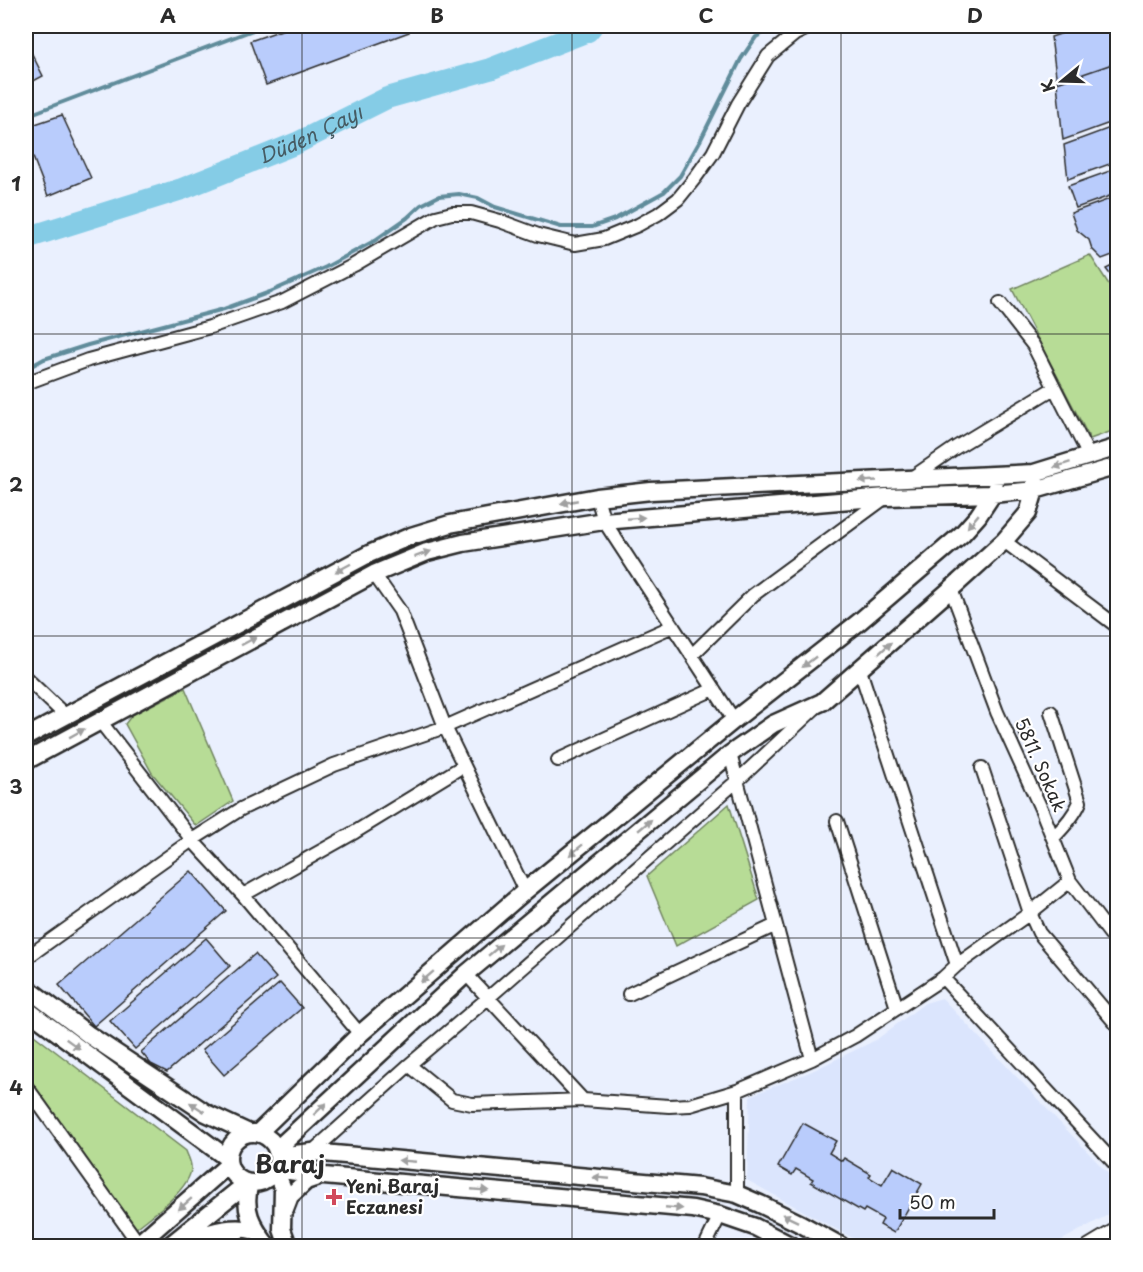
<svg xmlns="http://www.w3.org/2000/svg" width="1143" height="1272" font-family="'Playpen Sans',sans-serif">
<rect width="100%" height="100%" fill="#eaf0fe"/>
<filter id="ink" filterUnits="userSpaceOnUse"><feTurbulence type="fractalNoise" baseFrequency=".0167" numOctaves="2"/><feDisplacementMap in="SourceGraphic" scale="12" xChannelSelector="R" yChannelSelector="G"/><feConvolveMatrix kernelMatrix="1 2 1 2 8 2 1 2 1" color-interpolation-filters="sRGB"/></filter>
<g filter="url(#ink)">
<path fill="#dbe5fd" d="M 942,998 L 1117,1183 L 1117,1210 L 1051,1246 L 867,1246 L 747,1180 L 750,1096 L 812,1071 L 876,1040 L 925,1003 Z"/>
<path fill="#b7dc96" stroke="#718460" stroke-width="1.5" d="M 1090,255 L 1117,297 L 1118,429 L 1090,439 L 1012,289 Z
M 185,688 L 233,801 L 196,826 L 152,773 L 125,724 L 132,715 Z
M 729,804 L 759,900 L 676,946 L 647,876 Z
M 26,1029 L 186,1151 C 188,1157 192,1163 191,1169 C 189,1191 149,1217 133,1231 L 26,1076 Z"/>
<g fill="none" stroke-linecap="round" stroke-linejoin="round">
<path stroke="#618c9b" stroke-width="4" d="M 26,116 L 263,26
M 26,369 L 44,359 L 88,345 L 224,309 L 270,292 L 326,267 L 374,241 L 407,218 L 421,205 L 439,196 L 459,194 L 478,198 L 495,207 L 561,227 L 592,227 L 615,219 L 664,192 L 680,176 L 700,141 L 741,59 L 756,37 L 776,26"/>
<path stroke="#85cce6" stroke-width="22" id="s1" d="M 26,238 L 182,189 L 297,143 L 387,98 L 490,69 L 588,31 L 592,26"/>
</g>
<path fill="#b9ccfc" stroke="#2b2b2b" stroke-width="1.5" d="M 293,26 L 406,26 L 409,32 L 266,85 L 250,41 Z
M 1084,26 L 1118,26 L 1118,62 L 1057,83 L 1051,37 Z
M 26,42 L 43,76 L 26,85 Z
M 1118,62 L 1118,120 L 1063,140 L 1057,83 Z
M 62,115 L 91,178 L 48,196 L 26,139 L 26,127 Z
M 1118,125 L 1118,161 L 1068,179 L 1064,145 Z
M 1118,168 L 1118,193 L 1076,208 L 1068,186 Z
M 1118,196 L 1118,253 L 1102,259 L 1092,249 L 1089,240 L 1077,230 L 1071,213 Z
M 1118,263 L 1118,285 L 1106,269 Z
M 1027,719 L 1033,736 L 1021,740 L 1016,723 Z
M 191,871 L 226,911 L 94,1026 L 59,985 Z
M 206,938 L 230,966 L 135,1049 L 110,1021 Z
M 255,954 L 276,978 L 167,1072 L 151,1064 L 141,1052 Z
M 280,983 L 302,1008 L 224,1075 L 202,1050 Z
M 803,1123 L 836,1141 L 829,1153 L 842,1161 L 844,1158 L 871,1174 L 869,1177 L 882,1185 L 893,1167 L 922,1184 L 894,1233 L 880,1225 L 883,1219 L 865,1209 L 863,1212 L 811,1182 L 813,1179 L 796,1169 L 792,1175 L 778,1167 Z"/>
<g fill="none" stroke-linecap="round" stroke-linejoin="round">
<g stroke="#2b2b2b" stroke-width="16">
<path id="street" d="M 1000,303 L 1033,345 L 1089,456
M 26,383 L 88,360 L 210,327 L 282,302 L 354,265 L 436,217 L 452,213 L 471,213 L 500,221 L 538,235 L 575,244 L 604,239 L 638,225 L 658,214 L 678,199 L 695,178 L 713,153 L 738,104 L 768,56 L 795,34 L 812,26
M 910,479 L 955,448 L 1054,388
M 597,497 L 604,521 L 734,720
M 1004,541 L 1118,627
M 374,574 L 400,611 L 445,727 L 525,891
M 951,589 L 997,712 L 1042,811 L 1070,881 L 1118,944
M 692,655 L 753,595 L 886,497
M 860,670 L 957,965
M 26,678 L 65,715
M 1051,712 L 1080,802 C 1074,816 1064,827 1053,838
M 100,721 L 192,840 L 243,895 L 360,1034
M 730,754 L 812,1059
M 558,760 L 714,689
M 982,768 L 1030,913 L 1039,933 L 1118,1026
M 837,821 L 897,1008
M 243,895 L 355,832 L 463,766
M 26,958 L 192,840 L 241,809 L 334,765 L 445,727 L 673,626
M 466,974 L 583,1100
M 943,978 L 1118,1167
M 629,994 L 776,925
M 409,1065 L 452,1100 L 472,1104 L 583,1100 L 669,1106 L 690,1105 L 737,1091 L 812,1059 L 855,1036 L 943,978 L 957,965 L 1030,913 L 1070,881
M 26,1086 L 139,1244
M 737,1091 L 737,1194
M 312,1152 L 409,1065 L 488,998 L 737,781 L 815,708
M 221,1246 L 244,1228
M 705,1246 L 720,1215
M 1088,1246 L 1118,1228"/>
</g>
<g stroke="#2b2b2b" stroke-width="21">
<path id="secondary" d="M 26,737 L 369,554 L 411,536 L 450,524 L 597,497 L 651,491 L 1034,473 L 1118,447
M 26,761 L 374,574 L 427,552 L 463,543 L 604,521 L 886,497 L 992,494 L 1035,490 L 1118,466
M 26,987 L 89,1035 L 206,1113 L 249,1133
M 26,1009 L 227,1158
M228 1158a25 25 0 1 1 50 0a25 25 0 1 1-50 0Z
M 258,1133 L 360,1034 L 525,891 L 734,720 L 859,622 L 962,534 L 978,516 L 996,489
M 277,1149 L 466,974 L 730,754 L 773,724 L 822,702 L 951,589 L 1004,541 L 1028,513 L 1035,490 L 1035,482
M 278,1156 L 312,1152 L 700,1187 L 737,1194 L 760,1204 L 801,1224 L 841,1246
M 276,1169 L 324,1176 L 693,1209 L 720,1215 L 755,1227 L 792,1246
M 275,1170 L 283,1189 L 282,1229 L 288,1246
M 250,1183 C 242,1210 252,1225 267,1246
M 285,1209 L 290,1196 L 306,1181 L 321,1176
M 178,1243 C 204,1235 229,1223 256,1231
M 136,1246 L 228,1165
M 169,1246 L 247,1183"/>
</g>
<use href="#street" stroke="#fff" stroke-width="12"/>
<use href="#secondary" stroke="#fff" stroke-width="16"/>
</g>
<defs><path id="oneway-solid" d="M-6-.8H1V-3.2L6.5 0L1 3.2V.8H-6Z" transform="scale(1.5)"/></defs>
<g fill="#a0a0a0">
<use href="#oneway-solid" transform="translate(1062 465) rotate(162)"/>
<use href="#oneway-solid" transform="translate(868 481) rotate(177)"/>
<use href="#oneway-solid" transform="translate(569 502) rotate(169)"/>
<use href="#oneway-solid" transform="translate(636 518) rotate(-5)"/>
<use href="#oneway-solid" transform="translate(973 521) rotate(130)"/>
<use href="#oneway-solid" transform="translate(423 554) rotate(-20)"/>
<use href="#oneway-solid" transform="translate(343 568) rotate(152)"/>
<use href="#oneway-solid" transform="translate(249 641) rotate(-28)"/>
<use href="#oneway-solid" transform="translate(885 648) rotate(-42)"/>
<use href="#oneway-solid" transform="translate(809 662) rotate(142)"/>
<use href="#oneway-solid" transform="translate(77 733) rotate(-29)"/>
<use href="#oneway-solid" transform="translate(645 825) rotate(-40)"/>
<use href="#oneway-solid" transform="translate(576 850) rotate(141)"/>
<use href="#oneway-solid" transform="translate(495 950) rotate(-40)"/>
<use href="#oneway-solid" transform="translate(427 977) rotate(139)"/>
<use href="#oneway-solid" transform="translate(73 1044) rotate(36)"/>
<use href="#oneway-solid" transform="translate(197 1107) rotate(-147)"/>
<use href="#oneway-solid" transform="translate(320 1109) rotate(-43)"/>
<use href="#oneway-solid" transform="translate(407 1161) rotate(-175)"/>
<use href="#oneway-solid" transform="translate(601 1178) rotate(-175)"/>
<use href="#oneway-solid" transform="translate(480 1190) rotate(5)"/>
<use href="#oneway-solid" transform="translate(185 1204) rotate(139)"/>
<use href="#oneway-solid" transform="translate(674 1208) rotate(5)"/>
<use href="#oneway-solid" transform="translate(790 1218) rotate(-154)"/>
</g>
</g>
<path fill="none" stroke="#2b2b2b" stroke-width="1.5" stroke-opacity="0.55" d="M 302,26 L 302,1246M 572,26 L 572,1246M 841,26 L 841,1246M 26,334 L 1118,334M 26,636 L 1118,636M 26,938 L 1118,938"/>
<path fill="#d1495b" stroke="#fff" stroke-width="2" d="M331 1188h6v6h6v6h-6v6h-6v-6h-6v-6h6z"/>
<g text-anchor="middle" stroke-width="4.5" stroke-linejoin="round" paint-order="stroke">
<g font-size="18" fill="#2b2b2b" stroke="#fff">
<text transform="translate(1040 765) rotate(66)" y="6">5811. Sokak</text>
</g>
<g font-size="18" font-weight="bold" fill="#2b2b2b" stroke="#fff" text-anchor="start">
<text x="346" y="1193">Yeni Baraj<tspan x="346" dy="21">Eczanesi</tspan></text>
</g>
<g font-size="20" font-style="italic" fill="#465b63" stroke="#fff">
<text dy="7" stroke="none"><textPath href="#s1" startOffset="303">Düden Çayı</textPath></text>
</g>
<g font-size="24" font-weight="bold" fill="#2b2b2b" stroke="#fff">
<text x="290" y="1173">Baraj</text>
</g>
</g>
<rect width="1143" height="1272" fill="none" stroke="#fff" stroke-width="66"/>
<g transform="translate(1062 81) rotate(251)" stroke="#ffffff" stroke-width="4.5" paint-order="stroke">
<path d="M0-4.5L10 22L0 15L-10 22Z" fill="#2b2b2b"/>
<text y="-9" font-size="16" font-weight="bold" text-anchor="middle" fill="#2b2b2b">K</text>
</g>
<path d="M900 1209v9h94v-9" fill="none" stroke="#2b2b2b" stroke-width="3"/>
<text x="909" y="1209" font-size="18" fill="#2b2b2b" stroke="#ffffff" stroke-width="4.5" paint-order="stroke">50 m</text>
<rect x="33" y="33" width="1077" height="1206" fill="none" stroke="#2b2b2b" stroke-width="2"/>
<g font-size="20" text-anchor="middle" font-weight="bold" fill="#2b2b2b">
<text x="168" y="23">A</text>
<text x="437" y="23">B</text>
<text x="706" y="23">C</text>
<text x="975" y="23">D</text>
<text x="16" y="191">1</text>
<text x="16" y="492">2</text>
<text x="16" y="794">3</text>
<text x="16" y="1095">4</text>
</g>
</svg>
